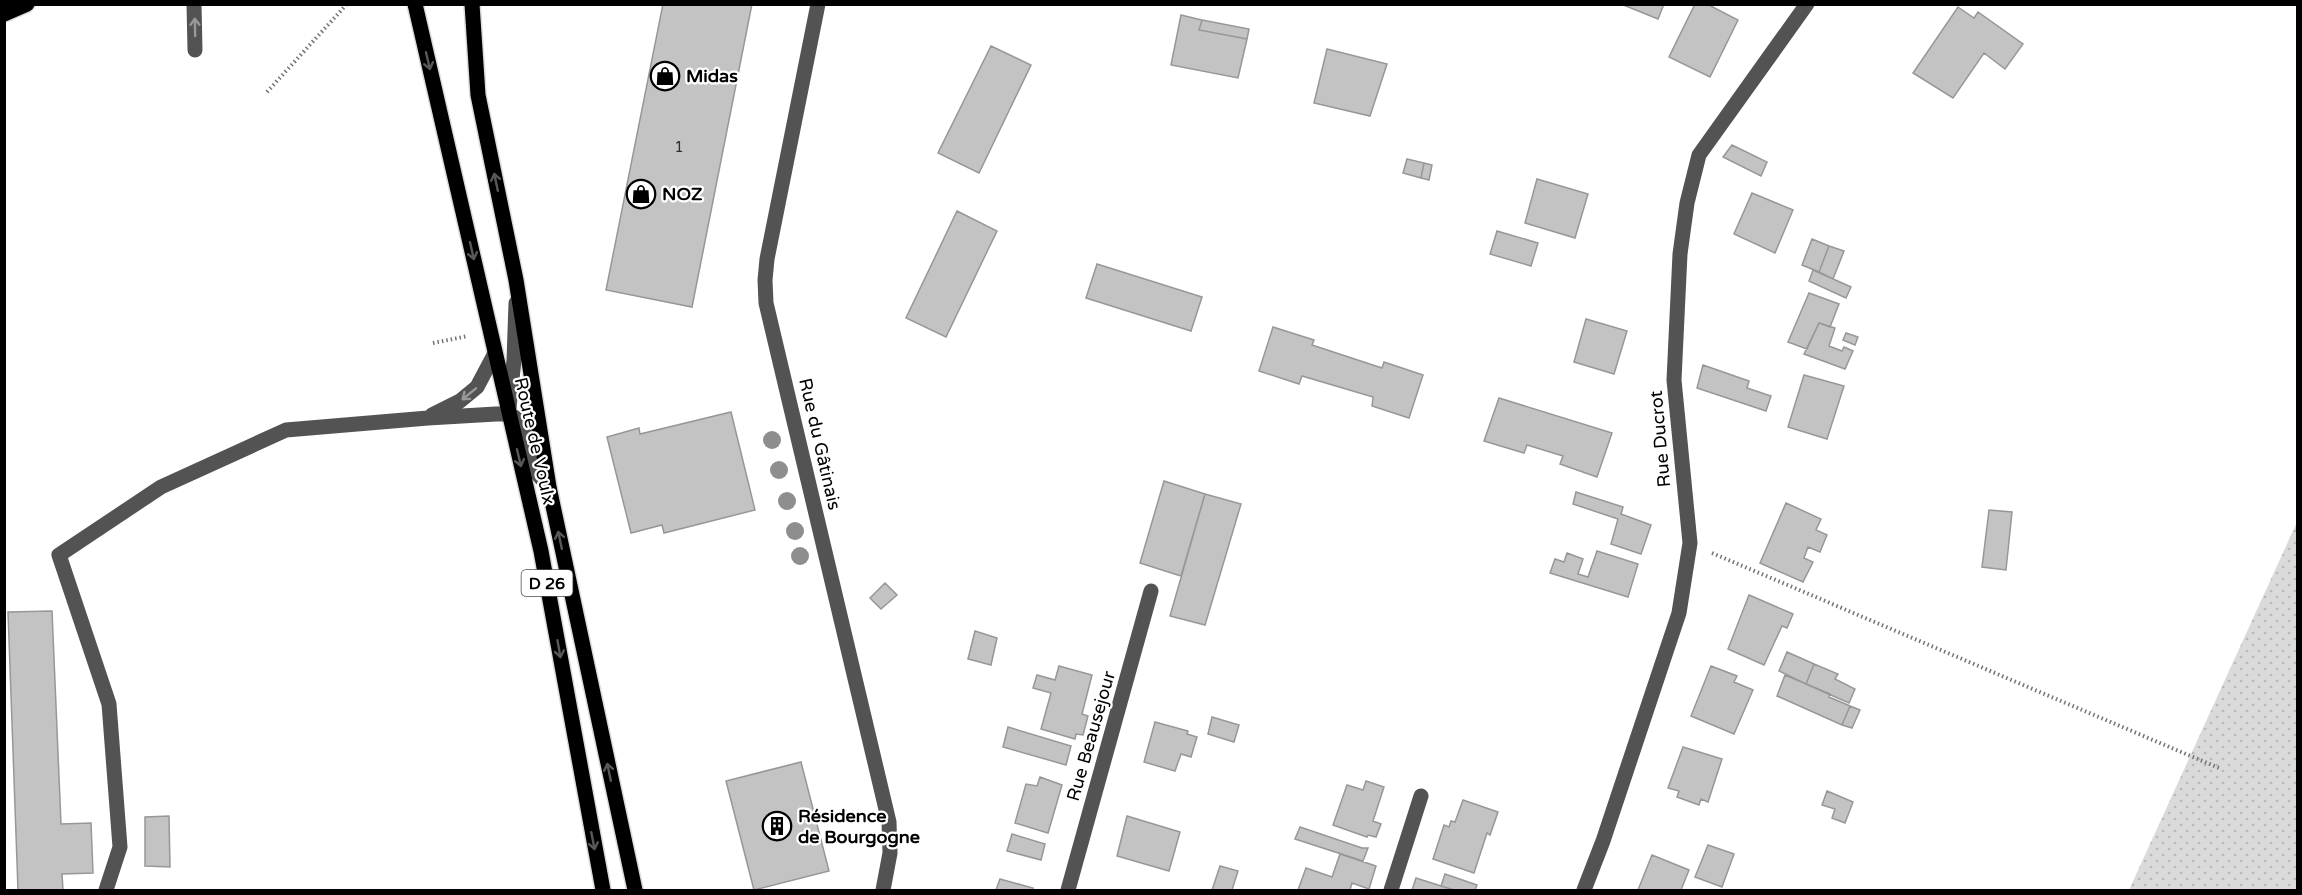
<svg xmlns="http://www.w3.org/2000/svg" width="2302" height="895" font-family="'Varela Round',sans-serif">
<defs>
<pattern id="grass-dots" width="8" height="8" patternUnits="userSpaceOnUse" patternTransform="scale(1.5)"><rect width="8" height="8" fill="#dadada"/><path d="M2 2h.1M6 6h.1" fill="none" stroke="#b9b9b9" stroke-width="1.8" stroke-linecap="round"/></pattern>
</defs>
<rect width="100%" height="100%" fill="#fff"/>
<path fill="url(#grass-dots)" d="M 2297,522 L 2297,890 L 2129,890 Z"/>
<path fill="#c3c3c3" stroke="#979797" stroke-width="1.5" d="M 663,4 L 752,4 L 692,307 L 606,290 Z
M 1621,4 L 1664,4 L 1658,19 Z
M 1695,4 L 1707,4 L 1738,20 L 1710,77 L 1669,57 Z
M 1958,7 L 1974,18 L 1978,12 L 2023,44 L 2005,69 L 1984,53 L 1953,98 L 1913,73 Z
M 1181,15 L 1202,20 L 1199,30 L 1247,39 L 1238,78 L 1171,65 Z
M 1202,20 L 1249,29 L 1247,39 L 1199,30 Z
M 991,46 L 1031,65 L 979,173 L 938,153 Z
M 1327,49 L 1387,64 L 1370,116 L 1314,103 Z
M 1732,145 L 1767,162 L 1761,176 L 1723,157 Z
M 1407,159 L 1424,163 L 1421,178 L 1403,173 Z
M 1424,163 L 1432,165 L 1429,180 L 1421,178 Z
M 1537,179 L 1588,194 L 1575,238 L 1525,223 Z
M 1752,193 L 1793,210 L 1775,253 L 1734,234 Z
M 957,211 L 997,231 L 946,337 L 906,318 Z
M 1497,231 L 1538,243 L 1531,266 L 1490,254 Z
M 1812,239 L 1829,246 L 1819,272 L 1802,265 Z
M 1829,246 L 1844,251 L 1833,279 L 1819,272 Z
M 1097,264 L 1202,297 L 1191,331 L 1086,298 Z
M 1813,270 L 1851,287 L 1846,298 L 1809,281 Z
M 1809,293 L 1839,304 L 1830,327 L 1819,323 L 1807,349 L 1788,342 Z
M 1586,319 L 1627,331 L 1614,374 L 1574,362 Z
M 1819,323 L 1835,328 L 1829,346 L 1842,351 L 1844,347 L 1853,351 L 1845,369 L 1804,354 Z
M 1273,327 L 1314,340 L 1312,345 L 1382,368 L 1384,362 L 1423,375 L 1409,418 L 1372,406 L 1373,397 L 1302,376 L 1299,384 L 1259,371 Z
M 1846,333 L 1858,337 L 1855,345 L 1843,340 Z
M 1703,365 L 1749,381 L 1747,388 L 1771,396 L 1766,411 L 1697,388 Z
M 1804,375 L 1844,386 L 1827,439 L 1788,427 Z
M 1499,398 L 1612,433 L 1597,477 L 1560,464 L 1563,456 L 1527,445 L 1524,453 L 1484,441 Z
M 731,412 L 755,510 L 664,533 L 662,525 L 631,533 L 607,437 L 639,428 L 640,434 Z
M 1164,481 L 1205,494 L 1181,576 L 1140,563 Z
M 1576,492 L 1623,507 L 1621,514 L 1651,525 L 1641,554 L 1611,544 L 1618,519 L 1573,504 Z
M 1205,494 L 1241,504 L 1205,625 L 1170,616 Z
M 1786,503 L 1821,519 L 1816,530 L 1827,535 L 1820,552 L 1808,547 L 1804,558 L 1813,562 L 1803,582 L 1760,563 Z
M 1989,510 L 2012,512 L 2006,570 L 1982,567 Z
M 1597,551 L 1638,564 L 1628,597 L 1550,573 L 1555,559 L 1564,562 L 1567,553 L 1583,559 L 1578,574 L 1588,577 Z
M 885,583 L 897,595 L 881,609 L 870,598 Z
M 1749,595 L 1793,614 L 1787,628 L 1782,626 L 1764,665 L 1728,649 Z
M 52,611 L 61,824 L 91,823 L 93,873 L 62,874 L 63,890 L 18,890 L 8,612 Z
M 975,631 L 997,638 L 991,665 L 968,659 Z
M 1787,652 L 1814,664 L 1806,684 L 1779,671 Z
M 1814,664 L 1838,674 L 1835,679 L 1855,689 L 1849,703 L 1806,684 Z
M 1059,666 L 1092,675 L 1082,714 L 1088,716 L 1083,735 L 1076,734 L 1075,739 L 1041,729 L 1051,693 L 1033,688 L 1037,675 L 1055,680 Z
M 1711,666 L 1737,676 L 1734,682 L 1753,690 L 1734,734 L 1691,716 Z
M 1785,675 L 1830,694 L 1829,697 L 1850,706 L 1842,725 L 1777,696 Z
M 1850,706 L 1860,710 L 1852,728 L 1842,725 Z
M 1212,717 L 1239,725 L 1234,742 L 1208,734 Z
M 1155,722 L 1188,731 L 1187,734 L 1197,737 L 1191,757 L 1181,754 L 1175,771 L 1144,762 Z
M 1008,727 L 1071,746 L 1066,765 L 1003,747 Z
M 1683,747 L 1722,759 L 1708,802 L 1701,799 L 1699,805 L 1677,797 L 1679,791 L 1668,788 Z
M 801,762 L 829,871 L 754,890 L 726,781 Z
M 1040,777 L 1062,785 L 1048,833 L 1015,823 L 1026,784 L 1037,786 Z
M 1366,781 L 1384,787 L 1373,821 L 1381,824 L 1376,837 L 1368,835 L 1367,837 L 1333,825 L 1347,785 L 1363,790 Z
M 1827,791 L 1853,802 L 1845,823 L 1832,818 L 1835,809 L 1822,805 Z
M 1463,800 L 1498,812 L 1490,835 L 1487,833 L 1474,873 L 1433,859 L 1444,825 L 1449,827 L 1451,821 L 1455,822 Z
M 169,816 L 170,867 L 145,866 L 145,817 Z
M 1127,816 L 1180,832 L 1169,871 L 1117,856 Z
M 1300,827 L 1362,848 L 1368,848 L 1363,861 L 1295,839 Z
M 1012,834 L 1045,844 L 1041,860 L 1007,851 Z
M 1708,845 L 1734,854 L 1722,887 L 1695,877 Z
M 1340,854 L 1376,866 L 1369,889 L 1352,883 L 1350,890 L 1298,890 L 1306,868 L 1332,877 Z
M 1652,855 L 1689,870 L 1681,890 L 1638,890 Z
M 1220,866 L 1238,871 L 1232,890 L 1212,890 Z
M 1445,874 L 1477,885 L 1475,890 L 1454,890 L 1441,886 Z
M 1416,878 L 1441,886 L 1454,890 L 1412,890 Z
M 1000,879 L 1033,888 L 1033,890 L 996,890 Z"/>
<g fill="none" stroke-linecap="round" stroke-linejoin="round">
<g stroke="#dbdbdb" stroke-width="18">
<path id="major" d="M 415,4 L 541,551 L 603,890
M 472,4 L 478,95 L 516,280 L 549,487 L 635,890
M 4,14 L 27,4"/>
</g>
<path stroke="#757575" stroke-width="4" stroke-dasharray="1.5 3" stroke-linecap="butt" d="M 267,92 L 347,4
M 433,343 L 468,336
M 1712,553 L 2219,768"/>
<path stroke="#535353" stroke-width="15" d="M 194,4 L 195,50
M 818,4 L 767,259 L 765,280 L 766,303 L 889,822 L 890,853 L 883,890
M 509,408 L 514,360 L 516,303
M 432,415 L 460,401 L 477,387 L 494,355
M 106,890 L 120,847 L 109,704 L 59,555 L 161,487 L 286,430 L 428,418 L 496,414 L 509,414 L 524,423 L 536,472 L 549,487
M 1068,890 L 1151,591
M 1391,890 L 1421,796
M 1584,890 L 1603,841 L 1679,613 L 1690,543 L 1674,380 L 1680,254 L 1687,203 L 1699,155 L 1807,4"/>
<use href="#major" stroke="#000" stroke-width="15"/>
</g>
<g fill="#8e8e8e">
<circle cx="772" cy="440" r="9"/>
<circle cx="779" cy="470" r="9"/>
<circle cx="787" cy="501" r="9"/>
<circle cx="795" cy="531" r="9"/>
<circle cx="800" cy="556" r="9"/>
</g>
<defs><path id="oneway-shaft" d="M-6 0H5M1.5-3L5.5 0L1.5 3" fill="none" stroke-width="1.6" stroke-linecap="round" stroke-linejoin="round" transform="scale(1.5)"/></defs>
<g stroke="#989898">
<use href="#oneway-shaft" transform="translate(195 27) rotate(-91)"/>
<use href="#oneway-shaft" transform="translate(469 394) rotate(141)"/>
</g>
<g stroke="#595959">
<use href="#oneway-shaft" transform="translate(428 61) rotate(77)"/>
<use href="#oneway-shaft" transform="translate(496 182) rotate(-102)"/>
<use href="#oneway-shaft" transform="translate(472 251) rotate(77)"/>
<use href="#oneway-shaft" transform="translate(519 458) rotate(77)"/>
<use href="#oneway-shaft" transform="translate(560 540) rotate(-102)"/>
<use href="#oneway-shaft" transform="translate(559 649) rotate(80)"/>
<use href="#oneway-shaft" transform="translate(609 772) rotate(-102)"/>
<use href="#oneway-shaft" transform="translate(593 841) rotate(79)"/>
</g>
<defs>
<g id="shop-ring" transform="scale(1.5)"><circle r="9.5" fill="#fff" stroke="#000" stroke-width="1.5"/><path d="M-5-2.5h2.3a2.7 3.5 0 0 1 5.4 0H5L5.5 6h-11ZM-1.5-2.5h3a1.5 2.3 0 0 0-3 0Z" fill="#000"/></g>
<g id="building-ring" transform="scale(1.5)"><circle r="9.5" fill="#fff" stroke="#000" stroke-width="1.5"/><path d="M-4-6H4V6H1V3H-1V6H-4ZM-2.5-4.3h1.7v1.8h-1.7ZM.8-4.3h1.7v1.8H.8ZM-2.5-1h1.7V.8h-1.7ZM.8-1h1.7V.8H.8Z" fill="#000"/></g>
</defs>
<g fill-rule="evenodd">
<use href="#shop-ring" x="665" y="76"/>
<use href="#shop-ring" x="641" y="194"/>
<use href="#building-ring" x="777" y="826"/>
</g>
<g text-anchor="middle" stroke-width="4.5" stroke-linejoin="round" paint-order="stroke">
<g font-size="15" fill="#313131">
<text x="679" y="152">1</text>
</g>
<rect fill="#fff" stroke="#4c4c4c" stroke-width="1.5" x="521.5" y="570" width="51" height="26" rx="4.5"/>
<g font-size="16" font-weight="bold" fill="#000">
<text x="547" y="589">D 26</text>
</g>
<g font-size="18" font-weight="bold" fill="#000" stroke="#fff" text-anchor="start">
<text x="686" y="82">Midas</text>
<text x="662" y="200">NOZ</text>
<text x="798" y="822">Résidence<tspan x="798" dy="21">de Bourgogne</tspan></text>
</g>
<g font-size="18" fill="#000" stroke="#fff">
<text transform="translate(1660 439) rotate(-95)" y="6">Rue Ducrot</text>
<text transform="translate(535 441) rotate(77)" y="6">Route de Voulx</text>
<text transform="translate(820 444) rotate(77)" y="6">Rue du Gâtinais</text>
<text transform="translate(1091 736) rotate(-74)" y="6">Rue Beausejour</text>
</g>
</g>
<rect width="2302" height="895" fill="none" stroke="#000000" stroke-width="12"/>
</svg>
